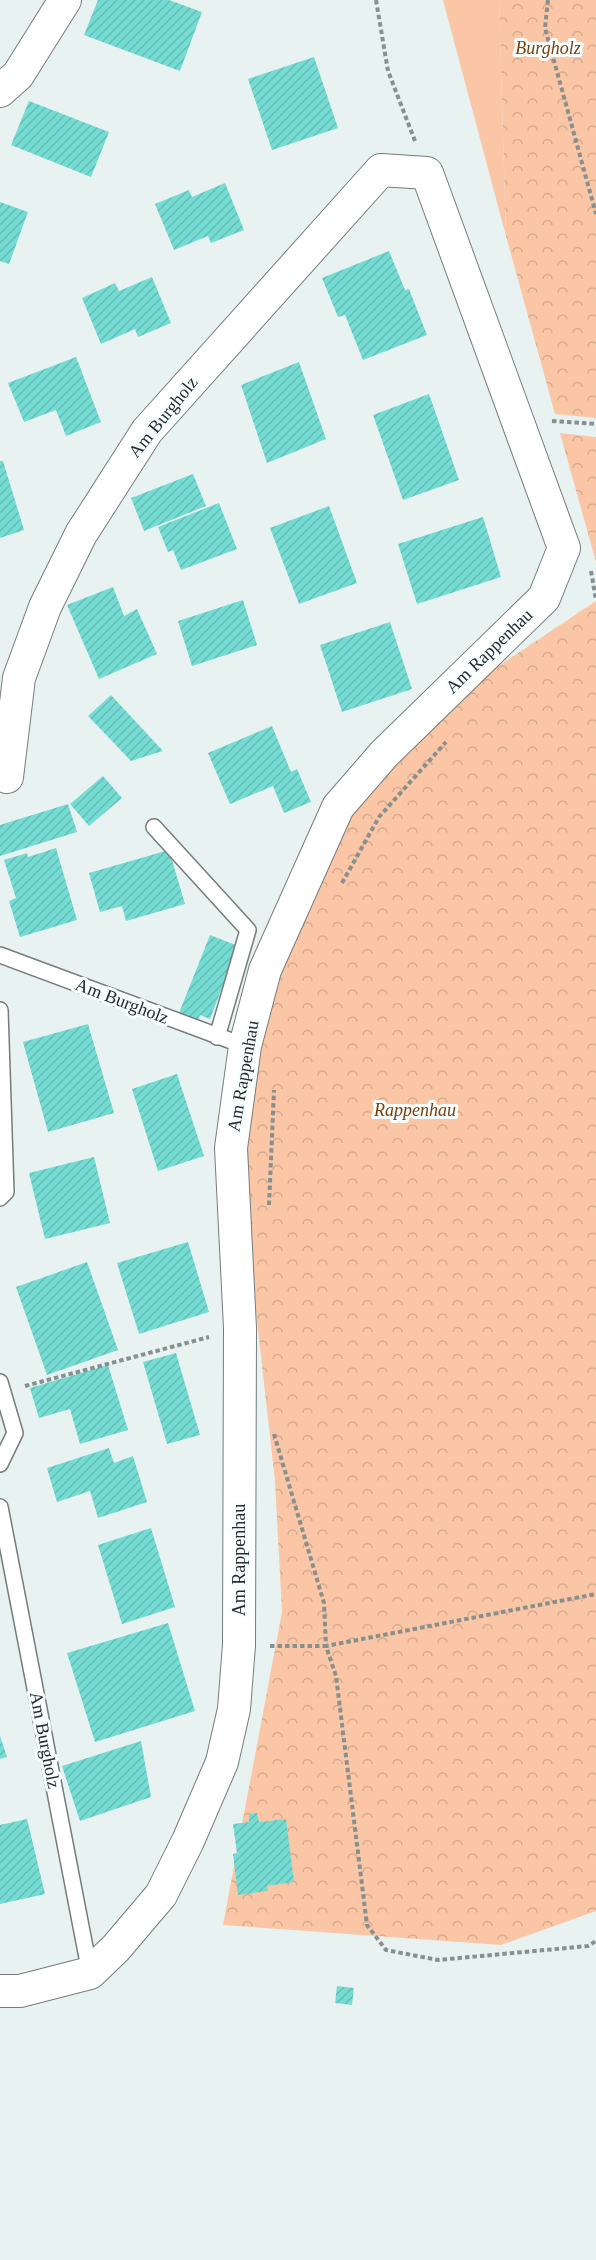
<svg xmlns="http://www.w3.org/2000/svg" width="596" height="2260" font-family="'Times New Roman',serif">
<defs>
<pattern id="forest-crowns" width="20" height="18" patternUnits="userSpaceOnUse" patternTransform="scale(1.5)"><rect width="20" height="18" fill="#fac6a5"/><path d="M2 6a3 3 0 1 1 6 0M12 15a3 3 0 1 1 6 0" fill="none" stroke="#d6aa8e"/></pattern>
<pattern id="building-hatch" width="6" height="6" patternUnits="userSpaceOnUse" patternTransform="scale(1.5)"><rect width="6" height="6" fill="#75dcd3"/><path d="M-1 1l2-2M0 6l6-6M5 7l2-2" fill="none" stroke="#65bdb5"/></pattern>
</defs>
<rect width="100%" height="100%" fill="#e8f2f1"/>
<path fill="#fac6a5" d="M 443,0 L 499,0 L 506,236 Z"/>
<path fill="url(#forest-crowns)" d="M 499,0 L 596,0 L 596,418 L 555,414 L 506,236 Z
M 560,433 L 596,437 L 596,562 Z
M 596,601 L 596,1911 L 501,1945 L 223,1925 L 282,1612 L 275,1481 L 230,1081 L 379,746 Z"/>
<path fill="url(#building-hatch)" d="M 98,0 L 169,0 L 202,12 L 180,71 L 84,35 Z
M 314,57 L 338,128 L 272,150 L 248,79 Z
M 29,101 L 109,132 L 91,177 L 11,145 Z
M 225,183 L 244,230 L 211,243 L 208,236 L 174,250 L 155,204 L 189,190 L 192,197 Z
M 0,202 L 28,212 L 9,264 L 0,261 Z
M 389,251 L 405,290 L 409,289 L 427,335 L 363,360 L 345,315 L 338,317 L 322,278 Z
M 152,277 L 171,323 L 138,337 L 135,329 L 101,344 L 82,298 L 115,283 L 119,291 Z
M 76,357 L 101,422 L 66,436 L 56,410 L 24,422 L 8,383 Z
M 299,362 L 326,439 L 267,463 L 241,385 Z
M 429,394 L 459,480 L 403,500 L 373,415 Z
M 0,461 L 3,461 L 24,530 L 0,538 Z
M 193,474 L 206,506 L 144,531 L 131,498 Z
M 219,503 L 237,549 L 181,570 L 173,550 L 168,552 L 158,527 Z
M 329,506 L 357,583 L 299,604 L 270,528 Z
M 483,517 L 501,577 L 417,604 L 398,544 Z
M 113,587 L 124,616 L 137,609 L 157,654 L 99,679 L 67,605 Z
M 243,600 L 257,645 L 192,666 L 178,621 Z
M 390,622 L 412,689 L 342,712 L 320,645 Z
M 111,695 L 163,751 L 131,761 L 88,716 Z
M 272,726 L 291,772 L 297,769 L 311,802 L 284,813 L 273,786 L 230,804 L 208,753 Z
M 103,776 L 122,798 L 89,826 L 70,804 Z
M 68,804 L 77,832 L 0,856 L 0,825 Z
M 56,848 L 77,920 L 20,937 L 9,901 L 16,898 L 4,860 L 27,853 L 28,857 Z
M 169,850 L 185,904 L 126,921 L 122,906 L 100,912 L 89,873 Z
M 210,935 L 238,946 L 210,1019 L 200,1015 L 198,1020 L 179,1013 Z
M 88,1024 L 114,1113 L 48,1132 L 23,1042 Z
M 177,1074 L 204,1156 L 158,1171 L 132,1089 Z
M 94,1157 L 110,1223 L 45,1239 L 29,1173 Z
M 188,1242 L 209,1312 L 139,1334 L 117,1263 Z
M 87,1262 L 118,1350 L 47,1375 L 16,1287 Z
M 176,1353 L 200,1435 L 167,1444 L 143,1362 Z
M 108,1365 L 128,1430 L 80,1444 L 70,1409 L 39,1418 L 30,1388 Z
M 109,1448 L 114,1463 L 133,1456 L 147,1502 L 98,1518 L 90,1491 L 57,1502 L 47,1468 Z
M 151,1528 L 175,1607 L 122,1624 L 98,1545 Z
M 168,1623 L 195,1711 L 95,1742 L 67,1653 Z
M 0,1736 L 7,1757 L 0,1759 Z
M 141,1741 L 151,1797 L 80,1821 L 62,1766 Z
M 257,1813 L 259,1822 L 286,1819 L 294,1882 L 267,1886 L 268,1891 L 238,1895 L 233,1854 L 237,1853 L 233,1824 L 249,1822 L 249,1814 Z
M 27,1819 L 45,1894 L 0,1904 L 0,1825 Z
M 337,1986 L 354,1988 L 352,2005 L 335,2003 Z"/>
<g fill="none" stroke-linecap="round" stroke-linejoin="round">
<g stroke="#747d7c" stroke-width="18">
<path id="lane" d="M 154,827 L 248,930 L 217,1037
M 0,955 L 245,1046
M 0,1010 L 6,1192 L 0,1198
M 0,1382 L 15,1433 L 0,1464
M 0,1507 L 90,1973"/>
</g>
<g stroke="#747d7c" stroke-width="34">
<path id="street" d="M 0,91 L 18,75 L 65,0
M 0,1991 L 20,1991 L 90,1973 L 116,1948 L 161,1895 L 188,1841 L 222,1762 L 234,1709 L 239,1645 L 240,1328 L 231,1148 L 245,1046 L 265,970 L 338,807 L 384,754 L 544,598 L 564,548 L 427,173 L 381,170 L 147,431 L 81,534 L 45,607 L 19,678 L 7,777"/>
</g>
<path stroke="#888f8f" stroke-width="4" stroke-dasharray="4.5 3" stroke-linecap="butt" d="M 376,0 L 388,71 L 415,141
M 548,0 L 545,28 L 596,214
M 552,421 L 596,424
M 591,571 L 596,600
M 342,883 L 379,817 L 446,742
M 269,1205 L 274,1090
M 25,1386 L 209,1337
M 274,1434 L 324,1603 L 326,1646 L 596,1594
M 270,1646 L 326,1646 L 336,1676 L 367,1925 L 386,1950 L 438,1960 L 588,1946 L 596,1941"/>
<use href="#lane" stroke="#fff" stroke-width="15"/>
<use href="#street" stroke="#fff" stroke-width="32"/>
</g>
<g text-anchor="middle" stroke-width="6" stroke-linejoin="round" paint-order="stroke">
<g font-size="18" font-style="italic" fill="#793e09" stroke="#f7fffe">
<text x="548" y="54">Burgholz</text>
<text x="415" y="1116">Rappenhau</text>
</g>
<g font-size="18" fill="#262a2a" stroke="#f7fffe">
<text transform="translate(163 417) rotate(-51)" y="6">Am Burgholz</text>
<text transform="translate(489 651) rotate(-44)" y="6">Am Rappenhau</text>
<text transform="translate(122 1001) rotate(21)" y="6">Am Burgholz</text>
<text transform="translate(243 1076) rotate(-80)" y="6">Am Rappenhau</text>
<text transform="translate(239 1560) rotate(-90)" y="6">Am Rappenhau</text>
<text transform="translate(45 1740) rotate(79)" y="6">Am Burgholz</text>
</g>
</g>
</svg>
